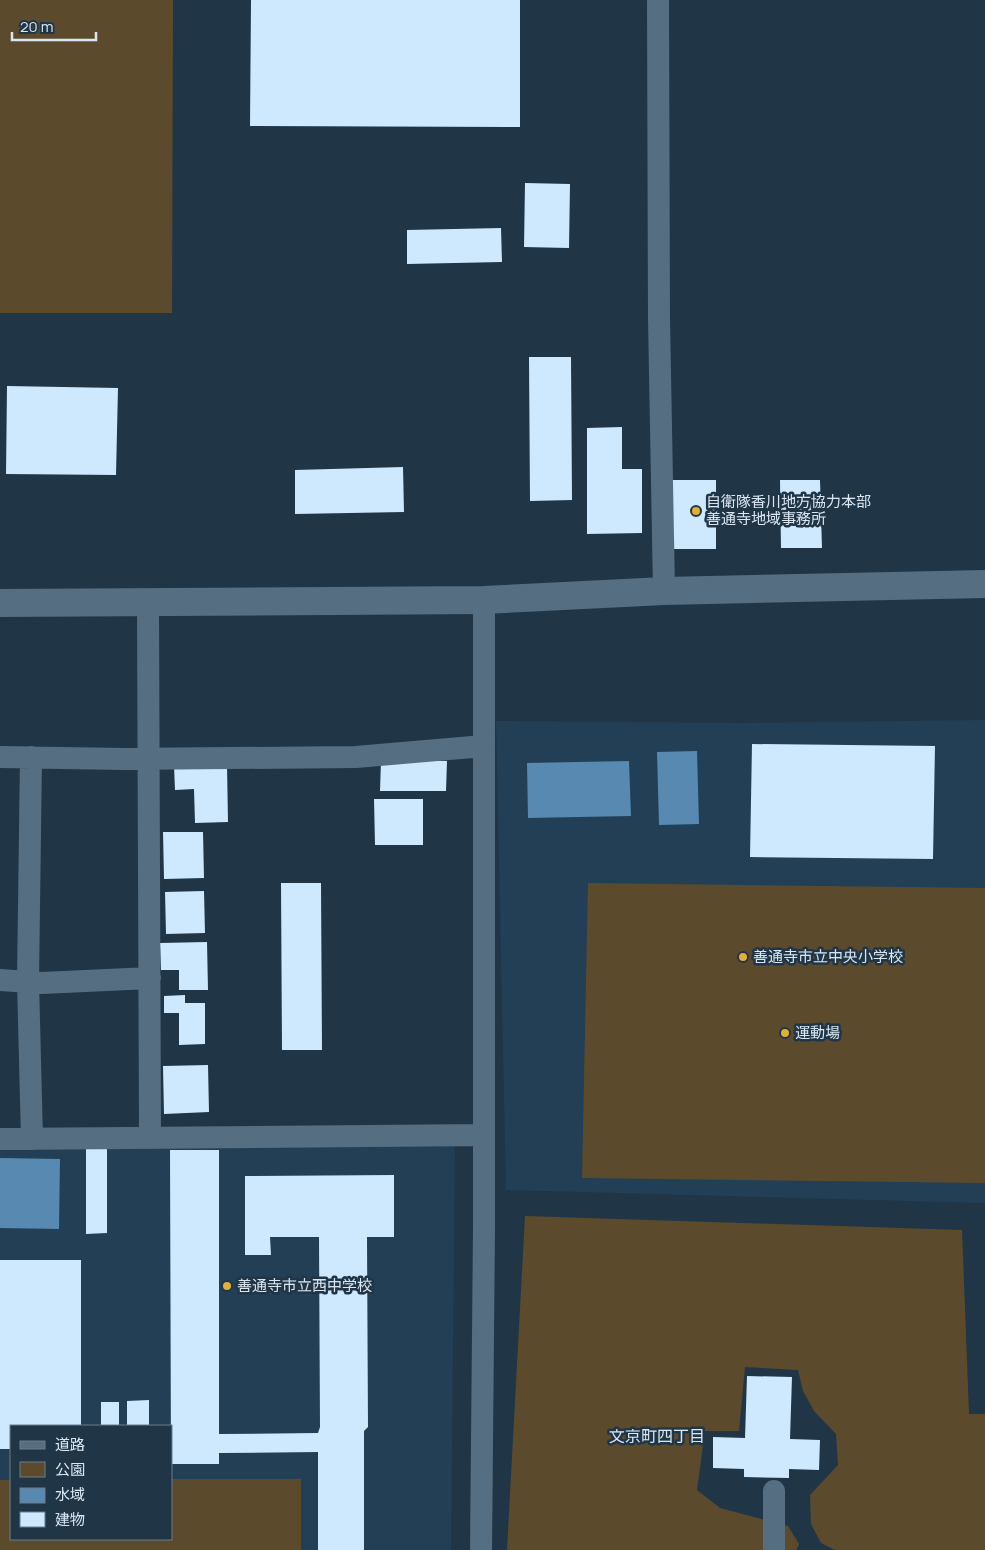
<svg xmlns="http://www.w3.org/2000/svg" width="985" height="1550" font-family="Manrope,'Noto Sans JP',sans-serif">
<rect width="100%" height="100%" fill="#203647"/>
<path fill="#233f55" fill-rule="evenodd" d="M 985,720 L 985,1203 L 506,1190 L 496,721 L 747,723 Z
M 455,1140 L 451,1550 L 0,1550 L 0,1146 ZM 11,1426 L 171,1426 L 171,1539 L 11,1539 Z"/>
<path fill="#5b4b2c" d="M 0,0 L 173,0 L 172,313 L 0,313 Z
M 588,883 L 985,888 L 985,1183 L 582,1178 Z
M 525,1216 L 962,1230 L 969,1414 L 985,1414 L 985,1550 L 835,1550 L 821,1543 L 811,1524 L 810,1495 L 838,1465 L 836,1434 L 814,1411 L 803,1391 L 798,1370 L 745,1367 L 739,1431 L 705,1431 L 697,1490 L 720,1508 L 788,1526 L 799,1544 L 796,1550 L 507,1550 Z
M 171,1479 L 301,1479 L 301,1550 L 0,1550 L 0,1480 L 11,1480 L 11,1539 L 171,1539 Z"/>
<path fill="#5889b1" d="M 697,751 L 699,824 L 659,825 L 657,752 Z
M 629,761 L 631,816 L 528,818 L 527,763 Z
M 0,1158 L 60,1159 L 59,1229 L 0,1228 Z"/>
<path fill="#cee8fe" d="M 251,0 L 520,0 L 520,127 L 250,126 Z
M 525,183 L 570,184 L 569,248 L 524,247 Z
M 501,228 L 502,262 L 407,264 L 407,230 Z
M 529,357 L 571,357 L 572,500 L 530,501 Z
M 7,386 L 118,388 L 116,475 L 6,474 Z
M 622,427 L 622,469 L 642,469 L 642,533 L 587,534 L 587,428 Z
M 403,467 L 404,512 L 295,514 L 295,470 Z
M 672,480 L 716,480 L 716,549 L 672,549 Z
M 780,480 L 820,480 L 822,548 L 781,548 Z
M 752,744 L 935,746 L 933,859 L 750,857 Z
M 381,760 L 447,761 L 446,791 L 380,791 Z
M 227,765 L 228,822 L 195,823 L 194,789 L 175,790 L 174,766 Z
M 374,799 L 423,799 L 423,845 L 375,845 Z
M 163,832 L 203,832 L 204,878 L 164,879 Z
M 281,883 L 321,883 L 322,1050 L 282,1050 Z
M 204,891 L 205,933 L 166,934 L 165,892 Z
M 207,942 L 208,990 L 179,990 L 179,970 L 161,970 L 160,943 Z
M 185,995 L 185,1003 L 205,1003 L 205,1044 L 179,1045 L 179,1013 L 164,1013 L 164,996 Z
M 208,1065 L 209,1112 L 164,1114 L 163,1066 Z
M 86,1149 L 107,1149 L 107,1233 L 86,1234 Z
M 170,1150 L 219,1150 L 219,1434 L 318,1433 L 320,1427 L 319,1237 L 270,1237 L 271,1255 L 245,1255 L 245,1176 L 394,1175 L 394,1237 L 367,1237 L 368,1427 L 364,1431 L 364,1550 L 318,1550 L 318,1452 L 219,1453 L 219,1464 L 171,1464 Z
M 0,1260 L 81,1260 L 81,1426 L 11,1426 L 11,1449 L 0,1449 Z
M 747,1376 L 792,1377 L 790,1439 L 820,1440 L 819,1470 L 789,1469 L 789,1478 L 744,1477 L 744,1469 L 713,1468 L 713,1437 L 745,1438 Z
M 149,1400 L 149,1426 L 127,1426 L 127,1401 Z
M 101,1402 L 119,1402 L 119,1426 L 101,1426 Z"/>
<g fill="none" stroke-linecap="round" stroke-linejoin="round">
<path stroke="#566e81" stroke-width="22" d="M 658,0 L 659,318 L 664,591
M 148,602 L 150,1138
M 0,757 L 124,759 L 356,757 L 484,746
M 31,757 L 28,981 L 32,1139
M 0,980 L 42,983 L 150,978
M 0,1139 L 484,1135
M 481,1550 L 484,1227 L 484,600
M 774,1550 L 774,1491"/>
<path stroke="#566e81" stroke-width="28" d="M 0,603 L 484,600 L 664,591 L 985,584"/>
</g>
<g fill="#e3ae35" stroke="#203647" stroke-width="2">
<circle cx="696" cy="511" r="5"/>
<circle cx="743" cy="957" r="5"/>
<circle cx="785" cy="1033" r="5"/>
<circle cx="227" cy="1286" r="5"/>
</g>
<g text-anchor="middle" stroke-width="5" stroke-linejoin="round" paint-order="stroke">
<g font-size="15" fill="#dae7f2" stroke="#203647" text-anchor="start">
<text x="706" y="507">自衛隊香川地方協力本部<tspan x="706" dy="17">善通寺地域事務所</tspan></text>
<text x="753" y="962">善通寺市立中央小学校</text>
<text x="795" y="1038">運動場</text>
<text x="237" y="1291">善通寺市立西中学校</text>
</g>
<g font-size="16" fill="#dae7f2" stroke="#203647">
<text x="657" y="1442">文京町四丁目</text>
</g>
</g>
<rect x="10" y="1425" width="162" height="115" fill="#203647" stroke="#6a7d8b"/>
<rect x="20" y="1441" width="25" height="8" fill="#566e81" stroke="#6a7d8b"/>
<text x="55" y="1450" font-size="15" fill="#dae7f2">道路</text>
<rect x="20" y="1462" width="25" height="15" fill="#5b4b2c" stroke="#6a7d8b"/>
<text x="55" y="1475" font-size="15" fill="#dae7f2">公園</text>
<rect x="20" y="1488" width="25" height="15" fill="#5889b1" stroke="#6a7d8b"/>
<text x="55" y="1500" font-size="15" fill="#dae7f2">水域</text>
<rect x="20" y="1512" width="25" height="15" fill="#cee8fe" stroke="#6a7d8b"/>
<text x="55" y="1525" font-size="15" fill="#dae7f2">建物</text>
<path d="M12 32v8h84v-8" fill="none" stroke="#dae7f2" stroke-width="2.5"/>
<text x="20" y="32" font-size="15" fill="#dae7f2" stroke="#203647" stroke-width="4" paint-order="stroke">20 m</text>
</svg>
